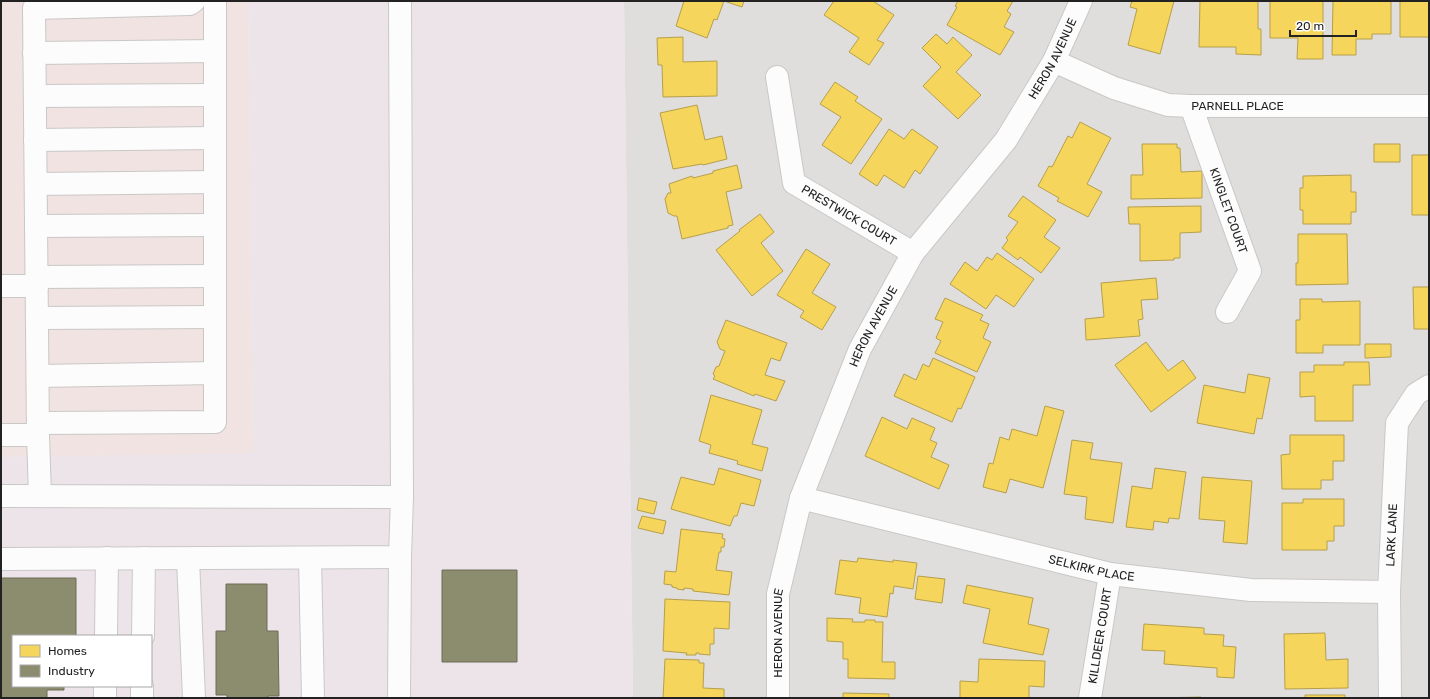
<svg xmlns="http://www.w3.org/2000/svg" width="1430" height="699" font-family="Rubik,sans-serif">
<rect width="100%" height="100%" fill="#f0eeeb"/>
<path fill="#dfdedc" d="M 624,1 L 1429,1 L 1429,698 L 633,698 Z"/>
<path fill="#f1e3e1" d="M 1,1 L 248,1 L 253,454 L 1,457 Z"/>
<path fill="#ede4e9" fill-rule="evenodd" d="M 248,1 L 624,1 L 633,698 L 1,698 L 1,457 L 253,453 ZM 13,636 L 151,636 L 151,686 L 13,686 Z"/>
<path fill="#f6d55c" stroke="#b69f4b" d="M 684,1 L 744,1 L 742,7 L 724,1 L 717,20 L 714,19 L 707,38 L 676,26 Z
M 834,1 L 873,1 L 894,15 L 877,40 L 884,43 L 869,65 L 849,52 L 859,38 L 824,15 Z
M 958,1 L 1013,1 L 1007,11 L 1011,14 L 1004,27 L 1014,32 L 1000,55 L 947,25 L 957,7 L 955,6 Z
M 1132,1 L 1174,1 L 1160,54 L 1128,45 L 1137,9 L 1130,7 Z
M 1200,1 L 1258,1 L 1258,29 L 1261,29 L 1261,55 L 1236,54 L 1236,47 L 1199,47 Z
M 1270,1 L 1323,1 L 1323,59 L 1297,59 L 1298,38 L 1270,38 Z
M 1333,1 L 1391,1 L 1391,34 L 1372,34 L 1372,39 L 1356,39 L 1356,55 L 1332,55 Z
M 1400,1 L 1429,1 L 1429,58 L 1429,37 L 1400,37 Z
M 936,34 L 947,44 L 953,37 L 972,55 L 956,72 L 981,95 L 958,119 L 923,86 L 941,67 L 922,48 Z
M 683,37 L 683,62 L 717,61 L 717,96 L 663,97 L 662,65 L 658,65 L 657,38 Z
M 835,82 L 858,97 L 855,101 L 882,119 L 851,164 L 822,145 L 841,117 L 820,104 Z
M 697,105 L 705,140 L 722,136 L 727,159 L 703,165 L 702,164 L 673,169 L 660,113 Z
M 1080,122 L 1111,138 L 1087,184 L 1102,192 L 1088,217 L 1057,201 L 1059,198 L 1038,186 L 1049,166 L 1052,167 L 1068,136 L 1072,138 Z
M 889,129 L 904,139 L 912,129 L 938,147 L 920,174 L 915,170 L 904,188 L 884,175 L 877,186 L 859,174 Z
M 1142,144 L 1177,144 L 1177,148 L 1180,148 L 1181,172 L 1202,171 L 1202,198 L 1131,199 L 1131,175 L 1143,175 Z
M 1374,144 L 1400,144 L 1400,162 L 1374,162 Z
M 1412,155 L 1429,155 L 1429,215 L 1412,215 Z
M 737,165 L 742,188 L 726,192 L 733,225 L 728,226 L 728,228 L 682,239 L 677,216 L 674,216 L 668,213 L 665,199 L 668,193 L 671,193 L 669,184 L 692,176 L 693,178 L 713,173 L 713,171 Z
M 1351,175 L 1351,192 L 1356,192 L 1356,212 L 1351,212 L 1351,224 L 1303,224 L 1303,210 L 1300,210 L 1300,188 L 1303,188 L 1303,176 Z
M 1023,196 L 1056,220 L 1044,237 L 1060,248 L 1041,273 L 1020,257 L 1018,260 L 1002,248 L 1008,240 L 1006,238 L 1018,222 L 1008,216 Z
M 1201,206 L 1201,232 L 1180,233 L 1180,258 L 1174,258 L 1174,260 L 1140,261 L 1140,224 L 1129,224 L 1128,207 Z
M 760,214 L 774,232 L 761,243 L 783,271 L 752,296 L 716,250 L 740,231 L 739,230 Z
M 1298,234 L 1347,234 L 1348,284 L 1296,285 L 1296,263 L 1298,263 Z
M 806,249 L 830,264 L 812,293 L 836,307 L 822,330 L 800,317 L 804,311 L 777,295 Z
M 997,253 L 1034,279 L 1014,307 L 996,295 L 986,309 L 950,284 L 965,262 L 977,271 L 987,257 L 992,260 Z
M 1156,278 L 1158,299 L 1141,300 L 1143,319 L 1138,320 L 1140,336 L 1086,340 L 1085,319 L 1104,317 L 1101,283 Z
M 1413,287 L 1429,287 L 1429,329 L 1414,329 Z
M 945,298 L 983,315 L 980,320 L 989,324 L 983,338 L 991,342 L 977,372 L 935,353 L 941,341 L 936,338 L 943,322 L 935,319 Z
M 1300,299 L 1322,299 L 1322,302 L 1360,301 L 1360,345 L 1323,345 L 1323,353 L 1296,353 L 1296,320 L 1300,320 Z
M 726,320 L 787,343 L 780,361 L 771,358 L 765,375 L 785,381 L 776,401 L 755,394 L 754,396 L 713,379 L 715,376 L 713,374 L 716,367 L 719,366 L 725,351 L 720,349 L 717,342 Z
M 1146,342 L 1168,371 L 1183,360 L 1196,378 L 1151,412 L 1115,365 Z
M 1365,344 L 1391,344 L 1391,357 L 1365,358 Z
M 933,358 L 975,377 L 961,409 L 958,408 L 952,422 L 894,396 L 904,374 L 916,380 L 923,364 L 929,367 Z
M 1344,362 L 1369,362 L 1370,385 L 1353,385 L 1353,421 L 1315,421 L 1315,396 L 1300,397 L 1300,372 L 1314,372 L 1314,365 L 1344,365 Z
M 1248,374 L 1270,378 L 1262,419 L 1257,418 L 1254,434 L 1197,423 L 1204,385 L 1245,393 Z
M 711,395 L 762,410 L 752,444 L 768,448 L 762,471 L 737,464 L 738,461 L 709,453 L 711,445 L 699,441 Z
M 1045,406 L 1064,411 L 1043,488 L 1010,479 L 1006,493 L 983,487 L 989,463 L 993,464 L 1000,437 L 1009,440 L 1012,429 L 1037,436 Z
M 882,417 L 907,429 L 912,418 L 935,428 L 930,440 L 937,443 L 931,457 L 949,465 L 939,489 L 865,456 Z
M 1290,435 L 1344,435 L 1344,461 L 1333,461 L 1333,480 L 1321,480 L 1321,489 L 1282,489 L 1281,455 L 1290,454 Z
M 1072,440 L 1093,443 L 1090,459 L 1122,463 L 1113,523 L 1085,519 L 1087,497 L 1064,494 Z
M 719,468 L 761,480 L 754,506 L 741,503 L 737,516 L 734,516 L 730,526 L 671,509 L 681,477 L 714,485 Z
M 1155,468 L 1186,472 L 1179,519 L 1169,518 L 1168,523 L 1154,521 L 1153,530 L 1126,527 L 1132,486 L 1152,489 Z
M 1202,477 L 1252,481 L 1247,544 L 1223,542 L 1225,521 L 1199,519 Z
M 639,498 L 657,502 L 654,514 L 637,510 Z
M 1303,499 L 1344,499 L 1344,526 L 1334,526 L 1334,541 L 1327,541 L 1327,550 L 1282,550 L 1282,503 L 1303,503 Z
M 642,516 L 666,521 L 663,534 L 638,528 Z
M 681,529 L 723,534 L 722,538 L 725,539 L 724,547 L 721,547 L 721,552 L 719,552 L 716,570 L 732,572 L 729,595 L 693,591 L 693,589 L 684,588 L 684,590 L 677,589 L 677,588 L 672,587 L 672,585 L 664,584 L 665,571 L 676,572 Z
M 858,558 L 893,562 L 893,560 L 917,563 L 913,589 L 894,586 L 893,594 L 890,593 L 887,617 L 859,613 L 861,598 L 835,594 L 840,560 L 857,562 Z
M 918,576 L 945,579 L 942,603 L 915,599 Z
M 967,585 L 1033,598 L 1028,624 L 1049,629 L 1043,655 L 983,643 L 990,609 L 963,603 Z
M 665,599 L 730,602 L 729,629 L 714,628 L 714,644 L 710,644 L 710,655 L 699,654 L 699,653 L 696,653 L 696,655 L 686,655 L 687,653 L 663,651 Z
M 827,618 L 853,619 L 852,622 L 865,622 L 865,620 L 875,620 L 875,622 L 883,622 L 882,662 L 895,662 L 895,679 L 848,678 L 848,659 L 843,659 L 843,642 L 827,641 Z
M 1144,624 L 1204,628 L 1204,634 L 1224,635 L 1223,646 L 1236,647 L 1234,678 L 1217,677 L 1217,668 L 1164,664 L 1165,651 L 1142,650 Z
M 1325,633 L 1326,660 L 1348,659 L 1348,688 L 1285,689 L 1284,634 Z
M 665,659 L 699,660 L 699,663 L 704,663 L 703,688 L 724,689 L 724,698 L 663,698 Z
M 979,659 L 1045,661 L 1044,687 L 1029,686 L 1029,698 L 960,698 L 960,681 L 978,682 Z
M 843,693 L 889,694 L 889,698 L 843,698 Z
M 1305,695 L 1345,695 L 1345,698 L 1305,698 Z
M 1201,697 L 1201,698 L 1155,698 Z"/>
<path fill="#8c8c6e" stroke="#6c6c57" d="M 442,570 L 517,570 L 517,662 L 442,662 Z
M 1,578 L 76,578 L 76,636 L 13,636 L 13,686 L 64,686 L 64,690 L 47,690 L 47,698 L 1,698 Z
M 226,584 L 267,584 L 267,631 L 278,631 L 279,696 L 268,696 L 268,698 L 227,698 L 227,695 L 216,695 L 216,631 L 226,631 Z"/>
<g fill="none" stroke-linecap="round" stroke-linejoin="round">
<g stroke="#c9c8c7" stroke-width="24">
<g id="minor">
<path d="M 34,53 L 215,51"/>
<path id="s1" d="M 1054,61 L 1114,88 L 1168,105 L 1191,106 L 1429,106"/>
<path id="s2" d="M 777,77 L 794,183 L 913,253"/>
<path d="M 35,96 L 215,95"/>
<path id="s3" d="M 1191,106 L 1250,271 L 1227,312"/>
<path d="M 35,140 L 215,138"/>
<path d="M 36,184 L 215,182"/>
<path d="M 36,226 L 215,225"/>
<path d="M 37,277 L 215,276"/>
<path d="M 1,286 L 37,286"/>
<path d="M 37,318 L 215,317"/>
<path d="M 38,376 L 215,373"/>
<path d="M 38,423 L 215,422 L 215,1"/>
<path d="M 1,435 L 38,435"/>
<path d="M 1,496 L 402,497 L 400,1"/>
<path d="M 40,496 L 38,435 L 34,8 L 190,4 L 194,1"/>
<path id="s4" d="M 801,498 L 1110,574 L 1251,590 L 1389,592"/>
<path d="M 310,558 L 313,698"/>
<path d="M 1,559 L 400,557 L 402,497"/>
<path d="M 188,559 L 194,698"/>
<path d="M 106,636 L 107,558"/>
<path d="M 143,636 L 144,558"/>
<path d="M 105,698 L 105,686"/>
<path d="M 142,698 L 142,686"/>
<path d="M 399,698 L 400,557"/>
<path id="s5" d="M 778,698 L 778,594 L 801,498 L 860,349 L 913,253 L 1006,140 L 1054,61 L 1081,1"/>
<path id="s6" d="M 1090,698 L 1110,574"/>
<path id="s7" d="M 1390,698 L 1389,592 L 1397,423 L 1416,394 L 1429,386"/>
</g>
</g>
<use href="#minor" stroke="#fdfcfc" stroke-width="22"/>
</g>
<g text-anchor="middle" stroke-width="4" stroke-linejoin="round" paint-order="stroke">
<g font-size="12" fill="#222" stroke="#fff">
<text dy="4" stroke="none"><textPath href="#s5" startOffset="713">HERON AVENUE</textPath></text>
<text dy="4" stroke="none"><textPath href="#s1" startOffset="192">PARNELL PLACE</textPath></text>
<text dy="4" stroke="none"><textPath href="#s3" startOffset="111">KINGLET COURT</textPath></text>
<text dy="4" stroke="none"><textPath href="#s2" startOffset="171">PRESTWICK COURT</textPath></text>
<text dy="4" stroke="none"><textPath href="#s5" startOffset="389">HERON AVENUE</textPath></text>
<text dy="4" stroke="none"><textPath href="#s7" startOffset="163">LARK LANE</textPath></text>
<text dy="4" stroke="none"><textPath href="#s4" startOffset="299">SELKIRK PLACE</textPath></text>
<text dy="4" stroke="none"><textPath href="#s5" startOffset="65">HERON AVENUE</textPath></text>
<text dy="4" stroke="none"><textPath href="#s6" startOffset="63">KILLDEER COURT</textPath></text>
</g>
</g>
<rect width="1430" height="699" fill="none" stroke="#222222" stroke-width="4"/>
<rect x="12" y="635" width="140" height="52" fill="#ffffff" stroke="#a7a7a7"/>
<rect x="20" y="645" width="20" height="12" fill="#f6d55c" stroke="#a7a7a7"/>
<text x="48" y="655" font-size="12" fill="#222222">Homes</text>
<rect x="20" y="665" width="20" height="12" fill="#8c8c6e" stroke="#a7a7a7"/>
<text x="48" y="675" font-size="12" fill="#222222">Industry</text>
<path d="M1290 30v6h66v-6" fill="none" stroke="#222222" stroke-width="2"/>
<text x="1296" y="30" font-size="12" fill="#222222" stroke="#ffffff" stroke-width="3" paint-order="stroke">20 m</text>
</svg>
